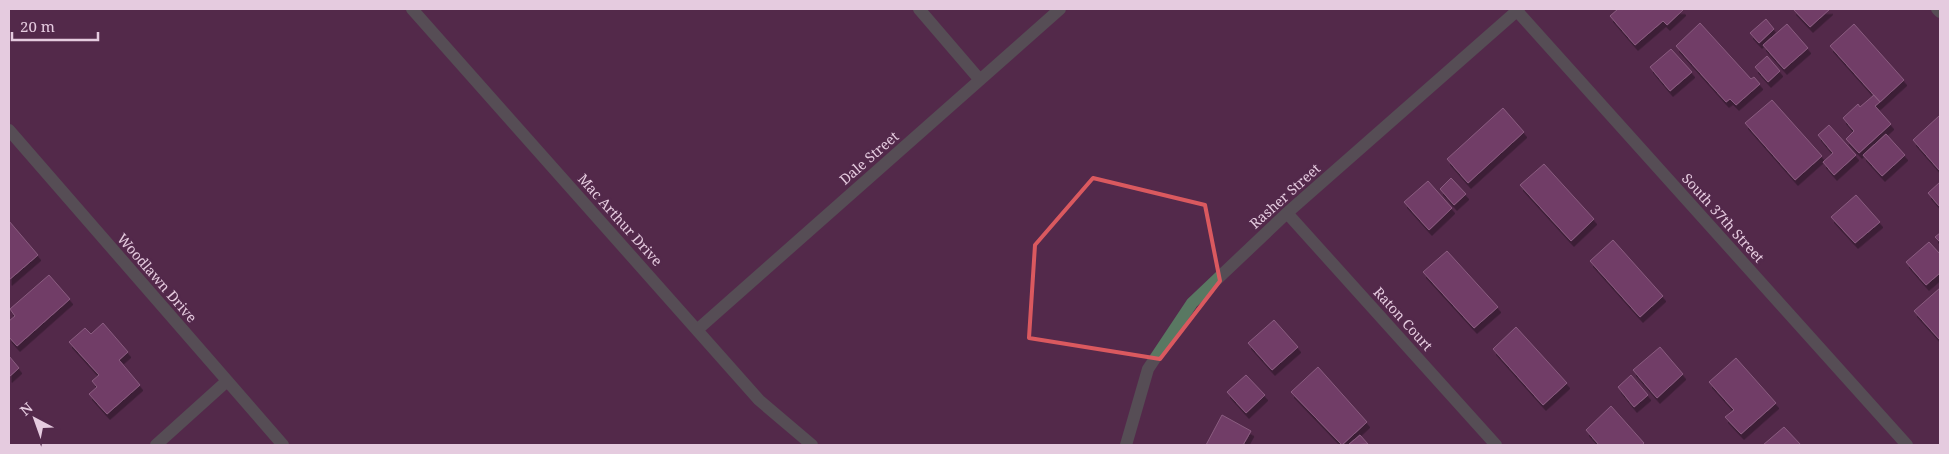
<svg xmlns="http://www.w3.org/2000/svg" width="1949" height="454" font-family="'Noto Serif',serif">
<defs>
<filter id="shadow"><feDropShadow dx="3" dy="5.5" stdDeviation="0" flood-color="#0009"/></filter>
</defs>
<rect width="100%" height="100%" fill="#53294b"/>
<path fill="#965589" stroke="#cb99c0" filter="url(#shadow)" d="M 1618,9 L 1682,9 L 1683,10 L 1667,25 L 1663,21 L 1635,45 L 1610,16 Z
M 1793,9 L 1830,9 L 1810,27 Z
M 1766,19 L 1774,29 L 1759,43 L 1750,33 Z
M 1700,23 L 1751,79 L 1754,77 L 1760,84 L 1736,105 L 1730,99 L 1726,102 L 1676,46 Z
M 1787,24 L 1808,48 L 1784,69 L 1763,45 Z
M 1854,24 L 1904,80 L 1880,102 L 1830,46 Z
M 1671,49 L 1692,72 L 1670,91 L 1650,67 Z
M 1767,56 L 1780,71 L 1768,82 L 1755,67 Z
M 1874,95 L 1880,102 L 1875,106 L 1891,124 L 1859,153 L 1846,139 L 1854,131 L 1843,118 L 1858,104 L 1860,107 Z
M 1772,100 L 1822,156 L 1795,180 L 1745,123 Z
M 1503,108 L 1524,132 L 1468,183 L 1447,159 Z
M 1939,116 L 1940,118 L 1940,171 L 1913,140 Z
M 1829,125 L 1856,155 L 1834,175 L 1823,162 L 1833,153 L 1818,135 Z
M 1886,134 L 1905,155 L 1882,176 L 1863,155 Z
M 1544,164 L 1594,219 L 1571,241 L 1520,185 Z
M 1451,178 L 1466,194 L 1454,205 L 1440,189 Z
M 1428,181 L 1452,208 L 1429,230 L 1404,202 Z
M 1940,182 L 1940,207 L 1928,193 Z
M 1856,195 L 1880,222 L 1855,243 L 1831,217 Z
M 9,221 L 38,255 L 9,280 Z
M 1940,233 L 1940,242 L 1935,237 Z
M 1613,240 L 1663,296 L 1640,317 L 1590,261 Z
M 1929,242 L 1940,254 L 1940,273 L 1926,285 L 1906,262 Z
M 1447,251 L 1498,307 L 1474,328 L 1423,272 Z
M 49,275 L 70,299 L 17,346 L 9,337 L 9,321 L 15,316 L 10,309 Z
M 1940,288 L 1940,340 L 1914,311 Z
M 1274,320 L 1298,347 L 1272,370 L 1248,343 Z
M 103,323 L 128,352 L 119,360 L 140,385 L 107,414 L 89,394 L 97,387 L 92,381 L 99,375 L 69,342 L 85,328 L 91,334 Z
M 1516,327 L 1567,383 L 1543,405 L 1493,349 Z
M 1660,347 L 1683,374 L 1657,398 L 1633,370 Z
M 9,356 L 19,368 L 9,377 Z
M 1736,358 L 1776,403 L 1741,434 L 1725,417 L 1734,410 L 1709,382 Z
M 1318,367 L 1367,422 L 1342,445 L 1291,392 Z
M 1246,375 L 1265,395 L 1246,413 L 1227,392 Z
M 1631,375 L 1648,395 L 1634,407 L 1618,387 Z
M 1611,406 L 1644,443 L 1642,445 L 1599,445 L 1586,430 Z
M 1222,415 L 1251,431 L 1243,445 L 1206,445 Z
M 1784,427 L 1801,445 L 1763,445 Z
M 1360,435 L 1368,444 L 1348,445 Z"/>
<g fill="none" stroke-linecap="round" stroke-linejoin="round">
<path stroke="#597862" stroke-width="12" d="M 412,9 L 759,400 L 812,445
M 919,9 L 980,80
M 1937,9 L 1940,12
M 1517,11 L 1907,445
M 9,130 L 283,445
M 1287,213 L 1496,445
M 697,330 L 1060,9
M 156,445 L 227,381
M 1126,445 L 1148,369 L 1192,303 L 1287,213 L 1519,9"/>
</g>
<path d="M0 0H1949V454H0ZM 1093,178 L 1205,205 L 1220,281 L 1160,359 L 1029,338 L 1035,245 Z" fill="#53294b" fill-opacity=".55" fill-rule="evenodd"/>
<path fill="none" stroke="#da595f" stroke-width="4" stroke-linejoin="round" d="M 1093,178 L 1205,205 L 1220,281 L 1160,359 L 1029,338 L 1035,245 Z"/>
<g text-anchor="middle" stroke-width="5" stroke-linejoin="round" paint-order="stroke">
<g font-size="14" fill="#e5cbdf" stroke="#53294b">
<text transform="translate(869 158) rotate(-41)" y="5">Dale Street</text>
<text transform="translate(1285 196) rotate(-42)" y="5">Rasher Street</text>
<text transform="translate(1723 218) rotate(48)" y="5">South 37th Street</text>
<text transform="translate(620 220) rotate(48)" y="5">Mac Arthur Drive</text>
<text transform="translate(157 278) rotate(49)" y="5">Woodlawn Drive</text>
<text transform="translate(1403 319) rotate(48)" y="5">Raton Court</text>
</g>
</g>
<rect width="1949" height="454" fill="none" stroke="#e5cbdf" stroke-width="20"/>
<g transform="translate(35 419) rotate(319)" stroke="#53294b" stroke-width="4" paint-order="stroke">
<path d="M0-4L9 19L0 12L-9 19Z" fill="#e5cbdf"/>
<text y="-8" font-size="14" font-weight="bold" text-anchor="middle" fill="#e5cbdf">N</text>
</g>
<path d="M12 32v8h86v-8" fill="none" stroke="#e5cbdf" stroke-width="2.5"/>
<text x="20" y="32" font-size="15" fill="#e5cbdf" stroke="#53294b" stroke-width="4" paint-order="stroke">20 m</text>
</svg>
